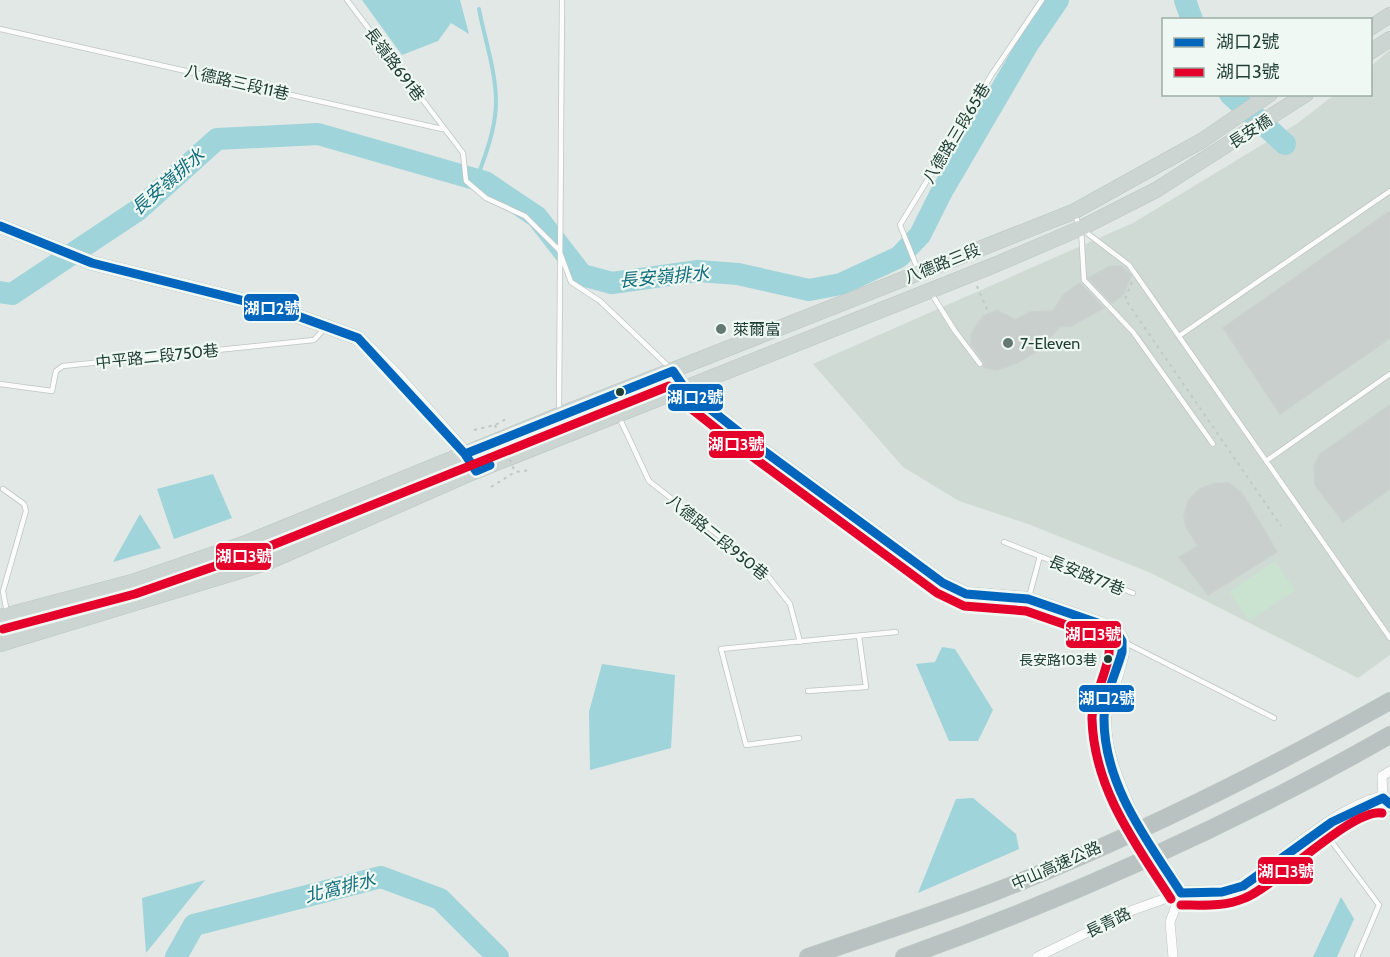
<svg xmlns="http://www.w3.org/2000/svg" width="1390" height="957" font-family="Cabin,'Noto Sans TC',sans-serif">
<rect width="100%" height="100%" fill="#e2e8e5"/>
<path fill="#cfdad5" d="M 1390,50 L 1390,655 L 1358,678 L 1151,573 L 1028,524 L 959,501 L 903,467 L 813,364 L 1133,223 L 1298,123 L 1334,95 L 1370,94 L 1371,66 Z"/>
<path fill="#c9e3d0" d="M 1275,561 L 1295,590 L 1249,621 L 1229,592 Z"/>
<path fill="#9ed4da" d="M 362,0 L 460,0 L 469,34 L 451,23 L 438,41 L 402,55 Z
M 213,474 L 232,518 L 174,539 L 157,489 Z
M 140,514 L 161,548 L 113,562 Z
M 942,647 L 955,649 L 993,710 L 978,741 L 949,741 L 916,664 L 935,662 Z
M 602,664 L 675,675 L 671,748 L 590,770 L 589,712 Z
M 973,798 L 1016,834 L 1019,849 L 918,893 L 956,799 Z
M 205,880 L 146,953 L 142,898 Z
M 1341,897 L 1354,919 L 1337,957 L 1313,957 Z"/>
<g fill="none" stroke-linecap="round" stroke-linejoin="round">
<path stroke="#9ed4da" stroke-width="4" d="M 473,188 C 482,165 492,140 495,116 C 500,82 485,42 479,9"/>
<path stroke="#9ed4da" stroke-width="22" d="M 1185,0 L 1192,20
M 1230,94 L 1285,144
M 0,292 L 12,294 L 138,210 L 217,139 L 318,134 L 485,182 L 537,217 L 582,275 L 612,283 L 698,271 L 738,274 L 809,290 L 841,284 L 899,257 L 920,235 L 941,193 L 1028,44 L 1058,0
M 176,957 L 194,925 L 381,877 L 440,899 L 498,957"/>
</g>
<path fill="#c9cfcc" stroke="#cbd1ce" stroke-width="1.5" d="M 1390,211 L 1390,338 L 1280,414 L 1223,328 Z
M 1110,266 L 1121,266 L 1131,275 L 1124,294 L 1112,303 L 1088,278 Z
M 1080,283 L 1104,308 L 1071,326 L 1059,327 L 1038,351 L 1015,364 L 996,370 L 984,367 L 984,362 L 971,344 L 971,334 L 983,316 L 997,310 L 1015,320 L 1030,312 L 1053,311 L 1064,294 Z
M 1390,405 L 1390,489 L 1343,522 L 1315,485 L 1314,466 L 1320,454 Z
M 1215,483 L 1229,483 L 1242,493 L 1277,552 L 1208,595 L 1179,557 L 1198,546 L 1186,527 L 1184,516 L 1188,501 L 1199,489 Z"/>
<g fill="none" stroke-linecap="round" stroke-linejoin="round">
<path stroke="#bbc6c2" stroke-width="14" stroke-dasharray="14 7" stroke-linecap="butt" d="M 1135,822 L 1181,893"/>
<g stroke="#bfc5c2" stroke-width="6">
<path id="lane" d="M 347,0 L 463,153 L 466,181 L 486,198 L 525,216 L 559,250 L 571,282 L 600,301 L 669,367
M 0,29 L 442,129
M 1074,214 L 1081,228 L 1084,280 L 1133,332 L 1213,444
M 1083,230 L 1129,265 L 1390,638
M 918,270 L 900,225 L 992,74 L 1042,0
M 931,293 L 955,331 L 980,364
M 1179,336 L 1390,191
M 0,384 L 52,391 L 56,371 L 63,366 L 314,340 L 326,327
M 559,410 L 562,0
M 619,417 L 649,481 L 763,570 L 790,604 L 800,642
M 1266,461 L 1390,374
M 3,489 L 24,504 L 26,511 L 3,591 L 7,613
M 1004,542 L 1133,593
M 1029,597 L 1040,556
M 1124,642 L 1274,718
M 808,691 L 866,687 L 859,636
M 799,738 L 746,745 L 721,649 L 896,632
M 1323,830 L 1379,905 L 1357,957"/>
</g>
<g stroke="#bfc5c2" stroke-width="10">
<path id="street" d="M 1383,798 L 1382,776 L 1390,771
M 1037,957 L 1133,910 L 1181,893
M 1173,957 L 1170,922 L 1181,893"/>
</g>
<g stroke="#bdc6c2" stroke-width="15">
<path id="secondary" d="M 0,226 L 92,263 L 281,310 L 358,338 L 394,374 L 465,454 L 476,471
M 673,371 L 686,390 L 749,440 L 943,583 L 966,594 L 1028,599 L 1115,629 C 1117,633 1121,637 1122,641 C 1126,654 1106,699 1104,718 C 1103,752 1118,784 1131,815
M 1181,893 C 1200,893 1218,894 1236,889 C 1254,883 1270,868 1285,856 C 1318,831 1344,810 1383,798 L 1390,804"/>
</g>
<g stroke="#bbc5c1" stroke-width="16">
<path id="primary" d="M 1370,28 L 1390,15
M 1370,52 L 1390,39
M 0,617 L 132,582 L 246,543 L 559,415 L 1073,212 L 1203,140 L 1270,94
M 0,644 L 266,563 L 476,471 L 997,264 L 1081,228 L 1156,190 L 1306,94"/>
</g>
<g stroke="#bbc5c1" stroke-width="18">
<path id="highway" d="M 808,957 C 871,935 935,915 997,891 C 1132,838 1264,772 1390,701
M 904,957 C 1071,897 1236,823 1390,735"/>
</g>
<path stroke="#bfc9c6" stroke-width="2" stroke-dasharray="3 4.5" stroke-linecap="butt" d="M 1132,282 L 1125,299 L 1281,526
M 977,286 L 989,314
M 474,430 L 495,425 L 506,419
M 491,487 L 515,472 L 531,470"/>
<use href="#lane" stroke="#fbfcfb" stroke-width="4.5"/>
<use href="#street" stroke="#fbfcfb" stroke-width="9"/>
<use href="#secondary" stroke="#fbfcfb" stroke-width="14"/>
<use href="#primary" stroke="#ccd5d2" stroke-width="15"/>
<use href="#highway" stroke="#b9c2c0" stroke-width="16"/>
<path stroke="#bfc9c6" stroke-width="2" stroke-dasharray="3 4.5" stroke-linecap="butt" d="M 495,425 L 515,472"/>
<g stroke="#eff8f3" stroke-width="14">
<path id="bus-1" d="M 0,226 L 92,263 L 281,310 L 358,338 L 465,454 L 476,471 L 490,465
M 465,454 L 673,371 L 686,390 L 749,440 L 943,583 L 966,594 L 1028,599 L 1115,629 L 1122,641 L 1122,652 C 1116,673 1104,697 1104,719 C 1104,785 1147,840 1181,893
M 1181,893 L 1222,892 L 1243,886 L 1332,822 L 1383,798 L 1390,804"/>
</g>
<g stroke="#eff8f3" stroke-width="14">
<path id="bus-2" d="M 3,629 L 135,594 L 250,554 L 669,386 L 679,399 L 742,449 L 937,593 L 964,606 L 1026,611 L 1107,639 C 1117,655 1091,698 1092,719 C 1094,789 1135,843 1171,899
M 1181,905 C 1202,905 1225,907 1245,898 C 1277,885 1352,808 1382,813"/>
</g>
<use href="#bus-1" stroke="#0065bd" stroke-width="9"/>
<use href="#bus-2" stroke="#e4002b" stroke-width="9"/>
</g>
<g fill="#637972" stroke="#eff8f3" stroke-width="2">
<circle cx="721" cy="329" r="6"/>
<circle cx="1008" cy="343" r="6"/>
</g>
<g fill="#1e3d34" stroke="#eff8f3" stroke-width="2">
<circle cx="620" cy="392" r="5"/>
<circle cx="1108" cy="659" r="5"/>
</g>
<g text-anchor="middle" stroke-width="4.5" stroke-linejoin="round" paint-order="stroke">
<g font-size="14" fill="#1e3d34" stroke="#eff8f3" text-anchor="end">
<text x="1097" y="665">長安路103巷</text>
</g>
<g font-size="16" fill="#1e3d34" stroke="#eff8f3">
<text transform="translate(395 64) rotate(53)" y="6">長嶺路691巷</text>
<text transform="translate(237 82) rotate(13)" y="6">八德路三段11巷</text>
<text transform="translate(1250 131) rotate(-33)" y="6">長安橋</text>
<text transform="translate(956 133) rotate(-59)" y="6">八德路三段65巷</text>
<text transform="translate(942 263) rotate(-22)" y="6">八德路三段</text>
<text transform="translate(157 356) rotate(-6)" y="6">中平路二段750巷</text>
<text transform="translate(718 537) rotate(39)" y="6">八德路二段950巷</text>
<text transform="translate(1087 575) rotate(22)" y="6">長安路77巷</text>
<text transform="translate(1056 865) rotate(-24)" y="6">中山高速公路</text>
<text transform="translate(1108 922) rotate(-26)" y="6">長青路</text>
</g>
<g font-size="16" fill="#1e3d34" stroke="#eff8f3" text-anchor="start">
<text x="733" y="335">萊爾富</text>
<text x="1020" y="349">7-Eleven</text>
</g>
<g font-size="18" font-style="italic" fill="#146f7d" stroke="#eff8f3">
<text transform="translate(168 182) rotate(-41)" y="6">長安嶺排水</text>
<text transform="translate(664 277) rotate(-5)" y="6">長安嶺排水</text>
<text transform="translate(340 888) rotate(-14)" y="6">北窩排水</text>
</g>
</g>
<g stroke="#eff8f3" stroke-width="2">
<rect x="243" y="293" width="57" height="29" rx="6" fill="#0065bd"/>
<rect x="667" y="383" width="57" height="29" rx="6" fill="#0065bd"/>
<rect x="708" y="430" width="57" height="29" rx="6" fill="#e4002b"/>
<rect x="215" y="542" width="57" height="29" rx="6" fill="#e4002b"/>
<rect x="1065" y="620" width="57" height="29" rx="6" fill="#e4002b"/>
<rect x="1078" y="684" width="57" height="29" rx="6" fill="#0065bd"/>
<rect x="1257" y="856" width="57" height="29" rx="6" fill="#e4002b"/>
</g>
<g font-size="16" text-anchor="middle" font-weight="bold" fill="#fff">
<text x="272" y="314">湖口2號</text>
<text x="695" y="403">湖口2號</text>
<text x="736" y="450">湖口3號</text>
<text x="244" y="562">湖口3號</text>
<text x="1093" y="640">湖口3號</text>
<text x="1107" y="704">湖口2號</text>
<text x="1286" y="877">湖口3號</text>
</g>
<rect x="1162" y="18" width="210" height="78" fill="#eff8f3" stroke="#9bada7" stroke-width="1.5"/>
<rect x="1174" y="38" width="30" height="9" fill="#0065bd" stroke="#9bada7" stroke-width="1.5"/>
<text x="1216" y="48" font-size="18" fill="#1e3d34">湖口2號</text>
<rect x="1174" y="68" width="30" height="9" fill="#e4002b" stroke="#9bada7" stroke-width="1.5"/>
<text x="1216" y="78" font-size="18" fill="#1e3d34">湖口3號</text>
</svg>
